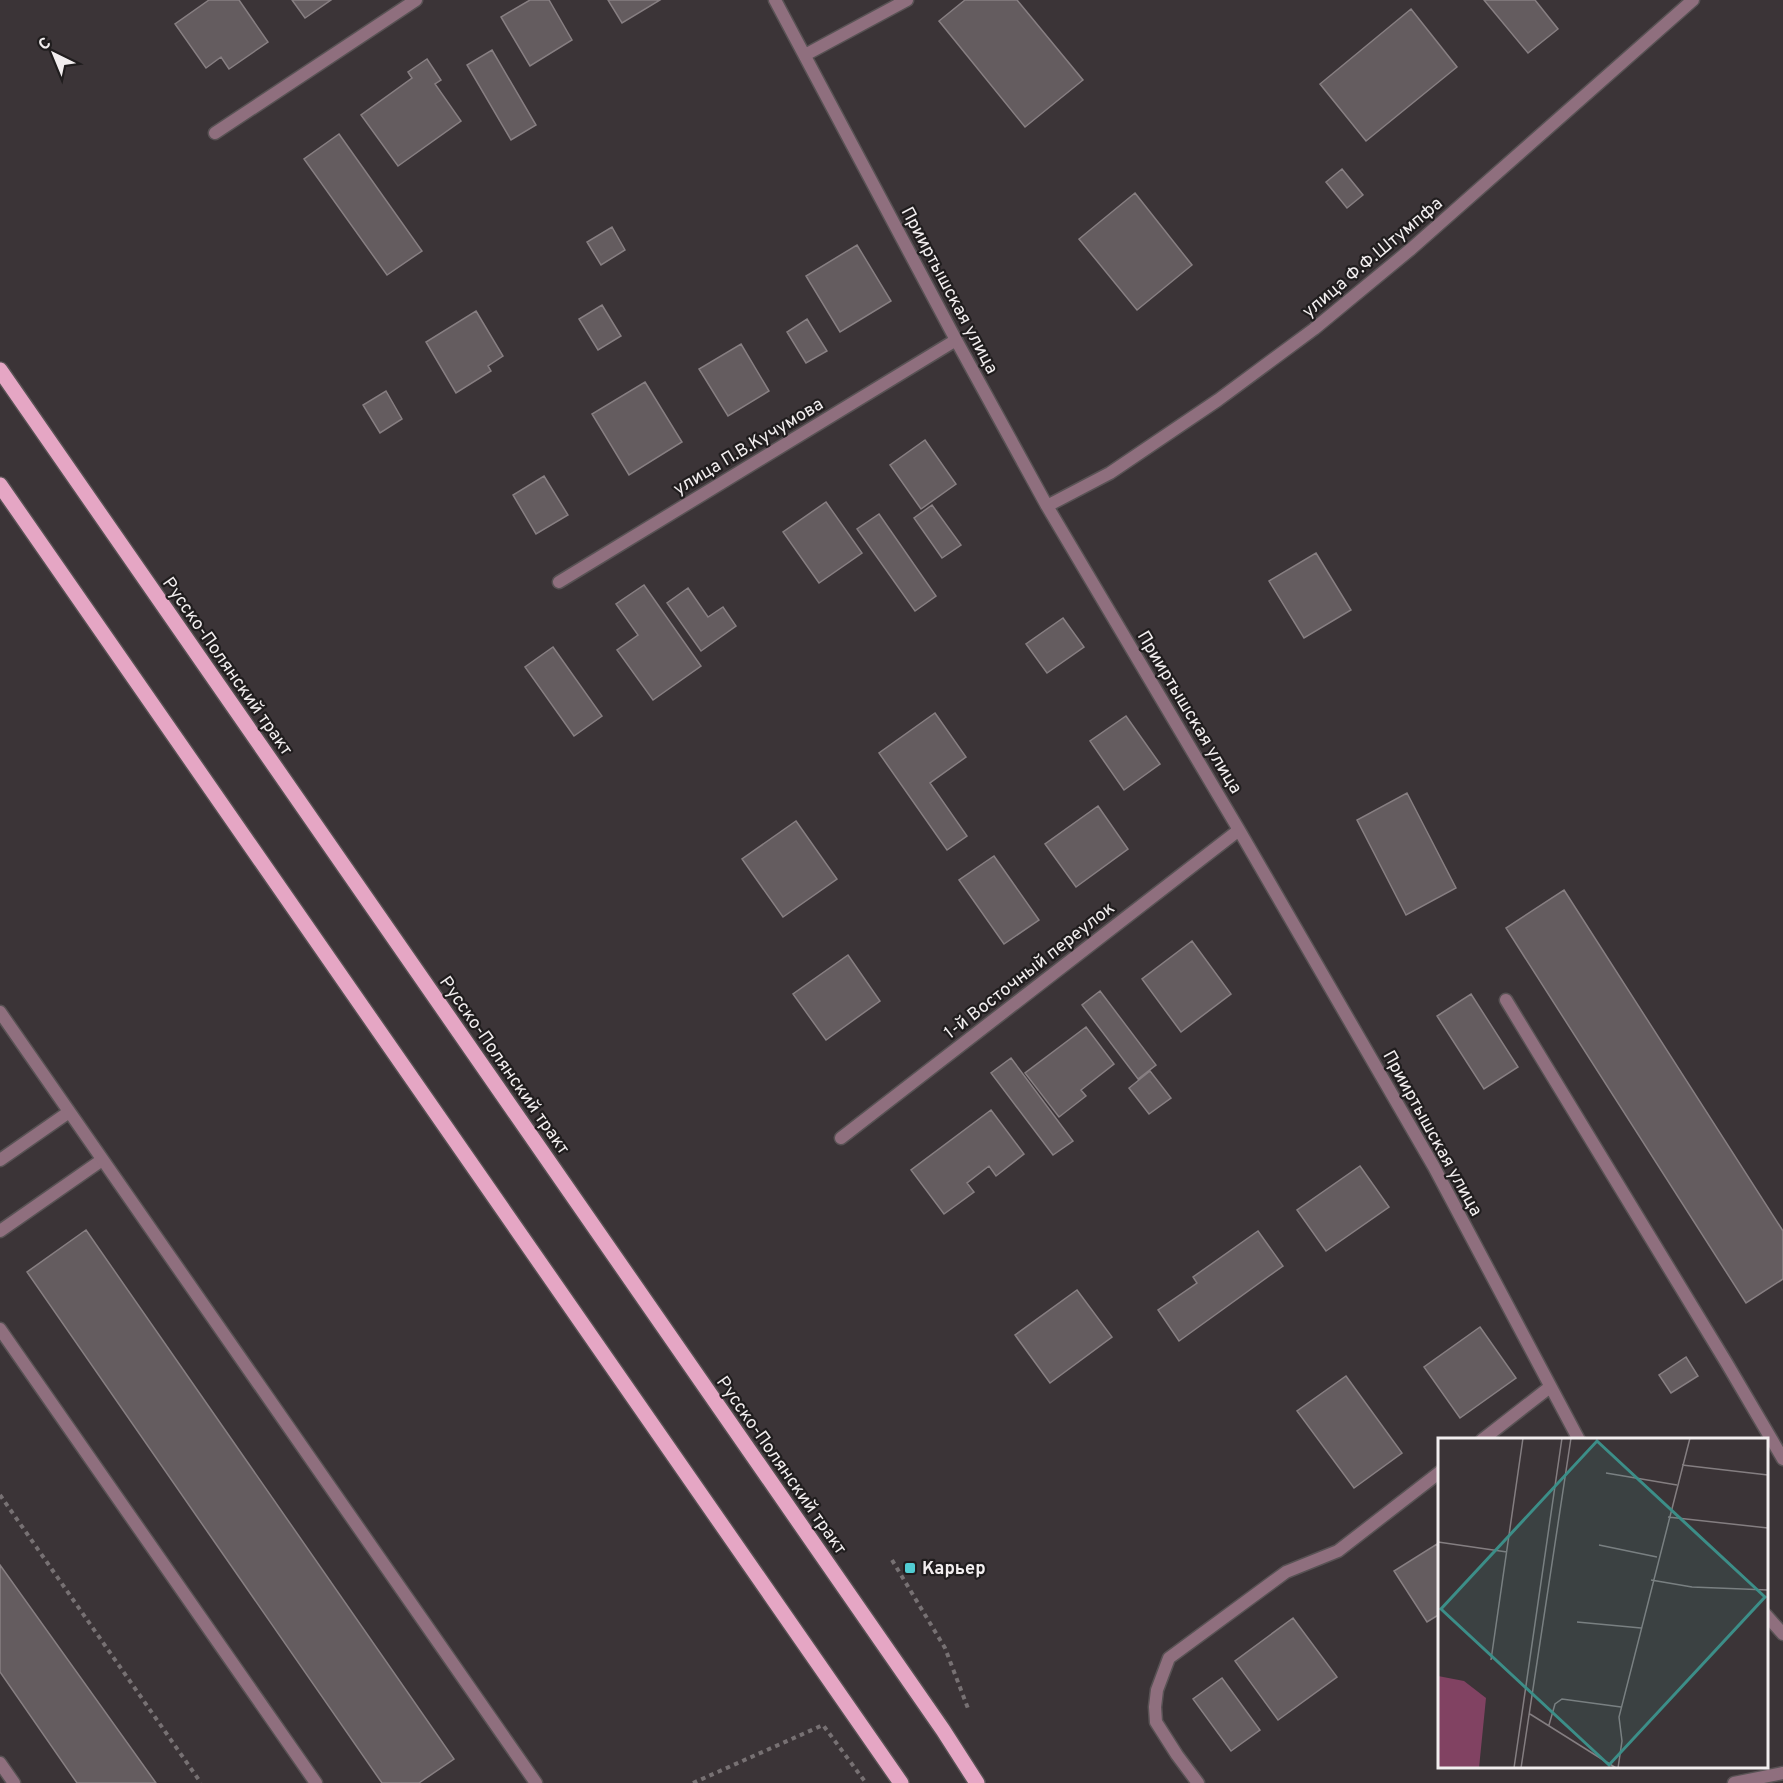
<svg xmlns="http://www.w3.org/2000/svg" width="1783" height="1783" font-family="Overpass,sans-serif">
<rect width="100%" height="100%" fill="#3b3437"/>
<path fill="#645c5f" stroke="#877f82" stroke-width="1.5" d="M 209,0 L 239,0 L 268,42 L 229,69 L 221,57 L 206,68 L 175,24 Z
M 292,0 L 331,0 L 305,18 Z
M 530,0 L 549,0 L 572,40 L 530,66 L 501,17 Z
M 608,0 L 660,0 L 622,23 Z
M 965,0 L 1017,0 L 1083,80 L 1025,127 L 939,21 Z
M 1484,0 L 1535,0 L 1558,29 L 1528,53 Z
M 1411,9 L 1457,67 L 1366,141 L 1320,84 Z
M 492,50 L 536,125 L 511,140 L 467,65 Z
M 427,59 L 441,80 L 435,84 L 461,121 L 398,166 L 361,115 L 412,78 L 408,72 Z
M 339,134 L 422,251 L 387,275 L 304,159 Z
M 1342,169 L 1363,195 L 1347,208 L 1326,182 Z
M 1135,193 L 1192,265 L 1137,310 L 1079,239 Z
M 612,227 L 625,250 L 601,265 L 587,242 Z
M 857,245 L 891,301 L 840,332 L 806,276 Z
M 602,305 L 621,336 L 598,350 L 579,319 Z
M 476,311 L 503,356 L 488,366 L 491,371 L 456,393 L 426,342 Z
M 807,319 L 827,351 L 806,363 L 787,332 Z
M 741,344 L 769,391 L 728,416 L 699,369 Z
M 645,382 L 682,442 L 629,475 L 592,414 Z
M 386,391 L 402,419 L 380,433 L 363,405 Z
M 925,440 L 956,484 L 921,509 L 890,465 Z
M 544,476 L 568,515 L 536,534 L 513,495 Z
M 826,502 L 862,553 L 819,583 L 783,532 Z
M 932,505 L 961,545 L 942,558 L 914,518 Z
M 879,514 L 936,596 L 915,611 L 857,529 Z
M 1316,553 L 1351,610 L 1304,638 L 1269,581 Z
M 644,585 L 701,666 L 653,700 L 617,650 L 638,635 L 616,604 Z
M 688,588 L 708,617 L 723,607 L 736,626 L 701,651 L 667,603 Z
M 1063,618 L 1084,647 L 1047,673 L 1026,644 Z
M 553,647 L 602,716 L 574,736 L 525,667 Z
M 935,713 L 966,757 L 930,783 L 967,836 L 947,850 L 879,753 Z
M 1126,716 L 1160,764 L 1124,790 L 1090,741 Z
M 1407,793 L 1456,888 L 1406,915 L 1357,820 Z
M 1098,806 L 1128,849 L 1076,887 L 1045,844 Z
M 796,821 L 837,879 L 783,917 L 742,859 Z
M 994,856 L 1039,920 L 1004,944 L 959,880 Z
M 1564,890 L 1783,1231 L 1783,1279 L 1746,1303 L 1506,928 Z
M 1192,941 L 1231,994 L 1181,1032 L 1142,979 Z
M 848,955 L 880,1001 L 826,1040 L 793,994 Z
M 1100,991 L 1156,1065 L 1138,1079 L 1082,1005 Z
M 1471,994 L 1518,1067 L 1484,1089 L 1437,1016 Z
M 1086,1027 L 1114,1064 L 1081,1090 L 1086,1096 L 1059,1117 L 1025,1073 Z
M 1011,1058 L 1073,1141 L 1053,1155 L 991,1073 Z
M 1150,1071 L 1171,1098 L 1149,1114 L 1129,1088 Z
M 991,1110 L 1024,1154 L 996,1176 L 989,1166 L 967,1183 L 974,1192 L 944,1214 L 911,1170 Z
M 1360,1166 L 1389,1207 L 1326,1251 L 1297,1210 Z
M 86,1230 L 454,1759 L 419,1783 L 382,1783 L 27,1272 Z
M 1258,1231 L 1283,1266 L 1179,1341 L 1158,1310 L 1197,1283 L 1193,1277 Z
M 1077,1290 L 1112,1337 L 1050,1383 L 1015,1335 Z
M 1480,1327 L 1516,1378 L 1460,1418 L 1424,1367 Z
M 1686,1357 L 1698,1376 L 1671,1393 L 1659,1375 Z
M 1346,1376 L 1402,1453 L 1354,1488 L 1297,1411 Z
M 1437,1544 L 1440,1548 L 1440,1614 L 1427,1622 L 1394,1571 Z
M 0,1565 L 156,1783 L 77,1783 L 0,1672 Z
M 1293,1618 L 1337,1677 L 1278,1720 L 1235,1661 Z
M 1222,1678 L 1260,1730 L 1231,1751 L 1193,1699 Z"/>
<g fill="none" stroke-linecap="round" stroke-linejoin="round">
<g stroke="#585254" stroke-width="15">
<path id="service" d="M 1506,1000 L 1726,1362 L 1783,1459
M 0,1231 L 102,1160
M 0,1329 L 316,1783
M 0,1763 L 14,1783"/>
</g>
<g stroke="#585254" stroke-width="15">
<path id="minor" d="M 775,0 L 956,340 L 1047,506 L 1239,830 L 1434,1167 L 1579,1440
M 805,55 L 907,0
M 215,133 L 416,0
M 1047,506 L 1110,473 L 1218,400 L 1314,329 L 1411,249 L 1693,0
M 559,582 L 956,340
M 0,1012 L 536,1783
M 841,1138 L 1239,830
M 0,1160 L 69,1112
M 1482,1440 L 1550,1387
M 1766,1615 L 1783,1634
M 1198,1783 L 1177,1755 L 1156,1722 L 1155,1707 L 1157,1690 L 1169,1658 L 1286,1572 L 1338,1551 L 1440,1472
M 1734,1783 L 1783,1773"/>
</g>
<g stroke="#585254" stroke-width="18">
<path id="primary" d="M 0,370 L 943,1730 L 977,1783
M 0,485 L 901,1783"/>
</g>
<path stroke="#777173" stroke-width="4" stroke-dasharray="4.5 4.5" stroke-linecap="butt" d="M 0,1495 L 201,1783
M 892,1560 L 945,1648 L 969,1711
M 693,1783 L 823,1725 L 866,1783"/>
<use href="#service" stroke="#8f6f7e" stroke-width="12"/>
<use href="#minor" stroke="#8f6f7e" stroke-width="12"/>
<use href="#primary" stroke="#e5a6c4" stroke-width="15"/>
</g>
<rect fill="#51ccd2" stroke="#201d1e" stroke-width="2" x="904" y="1562" width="12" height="12" rx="3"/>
<g text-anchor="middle" stroke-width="4.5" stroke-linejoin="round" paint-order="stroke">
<g font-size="18" fill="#f2eeef" stroke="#201d1e">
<text transform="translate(1372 257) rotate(-40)" y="6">улица Ф.Ф.Штумпфа</text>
<text transform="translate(950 290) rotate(62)" y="6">Прииртышская улица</text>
<text transform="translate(748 446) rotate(-31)" y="6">улица П.В.Кучумова</text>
<text transform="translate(228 666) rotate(55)" y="6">Русско-Полянский тракт</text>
<text transform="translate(1190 712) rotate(59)" y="6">Прииртышская улица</text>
<text transform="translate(1029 970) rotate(-38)" y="6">1-й Восточный переулок</text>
<text transform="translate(505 1065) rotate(55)" y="6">Русско-Полянский тракт</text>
<text transform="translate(1433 1133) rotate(61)" y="6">Прииртышская улица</text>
<text transform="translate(782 1465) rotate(55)" y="6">Русско-Полянский тракт</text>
</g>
<g font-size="18" font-weight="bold" fill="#f2eeef" stroke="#201d1e" text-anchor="start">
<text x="922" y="1574">Карьер</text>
</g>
</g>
<g transform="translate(1438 1438)">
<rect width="330" height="330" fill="#3b3437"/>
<path d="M 0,238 L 26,243 L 48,260 L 41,330 L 0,330 Z" fill="#814262"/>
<path fill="none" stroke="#847e81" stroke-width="1.5" d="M 244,27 L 330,37M 168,35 L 239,47M 230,79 L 330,90M 0,104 L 69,114M 161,107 L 219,119M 213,142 L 254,149 L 330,152M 139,184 L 203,190M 53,222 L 85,0M 92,276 L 178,330M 111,287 L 117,266 L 124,261 L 183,269M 76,330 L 124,0M 83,330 L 133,0M 180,330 L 184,303 L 181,279 L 252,0"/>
<path fill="#3c8e88" fill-opacity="0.15" stroke="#3c8e88" stroke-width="3" d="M 159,3 L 327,159 L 171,327 L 3,171 Z"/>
<rect width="330" height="330" fill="none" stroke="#f2eeef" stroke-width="3"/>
</g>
<g transform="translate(54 54) rotate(317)" stroke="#201d1e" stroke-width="4.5" paint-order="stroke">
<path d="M0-4.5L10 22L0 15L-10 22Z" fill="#f2eeef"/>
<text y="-9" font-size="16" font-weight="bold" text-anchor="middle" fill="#f2eeef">С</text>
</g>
</svg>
